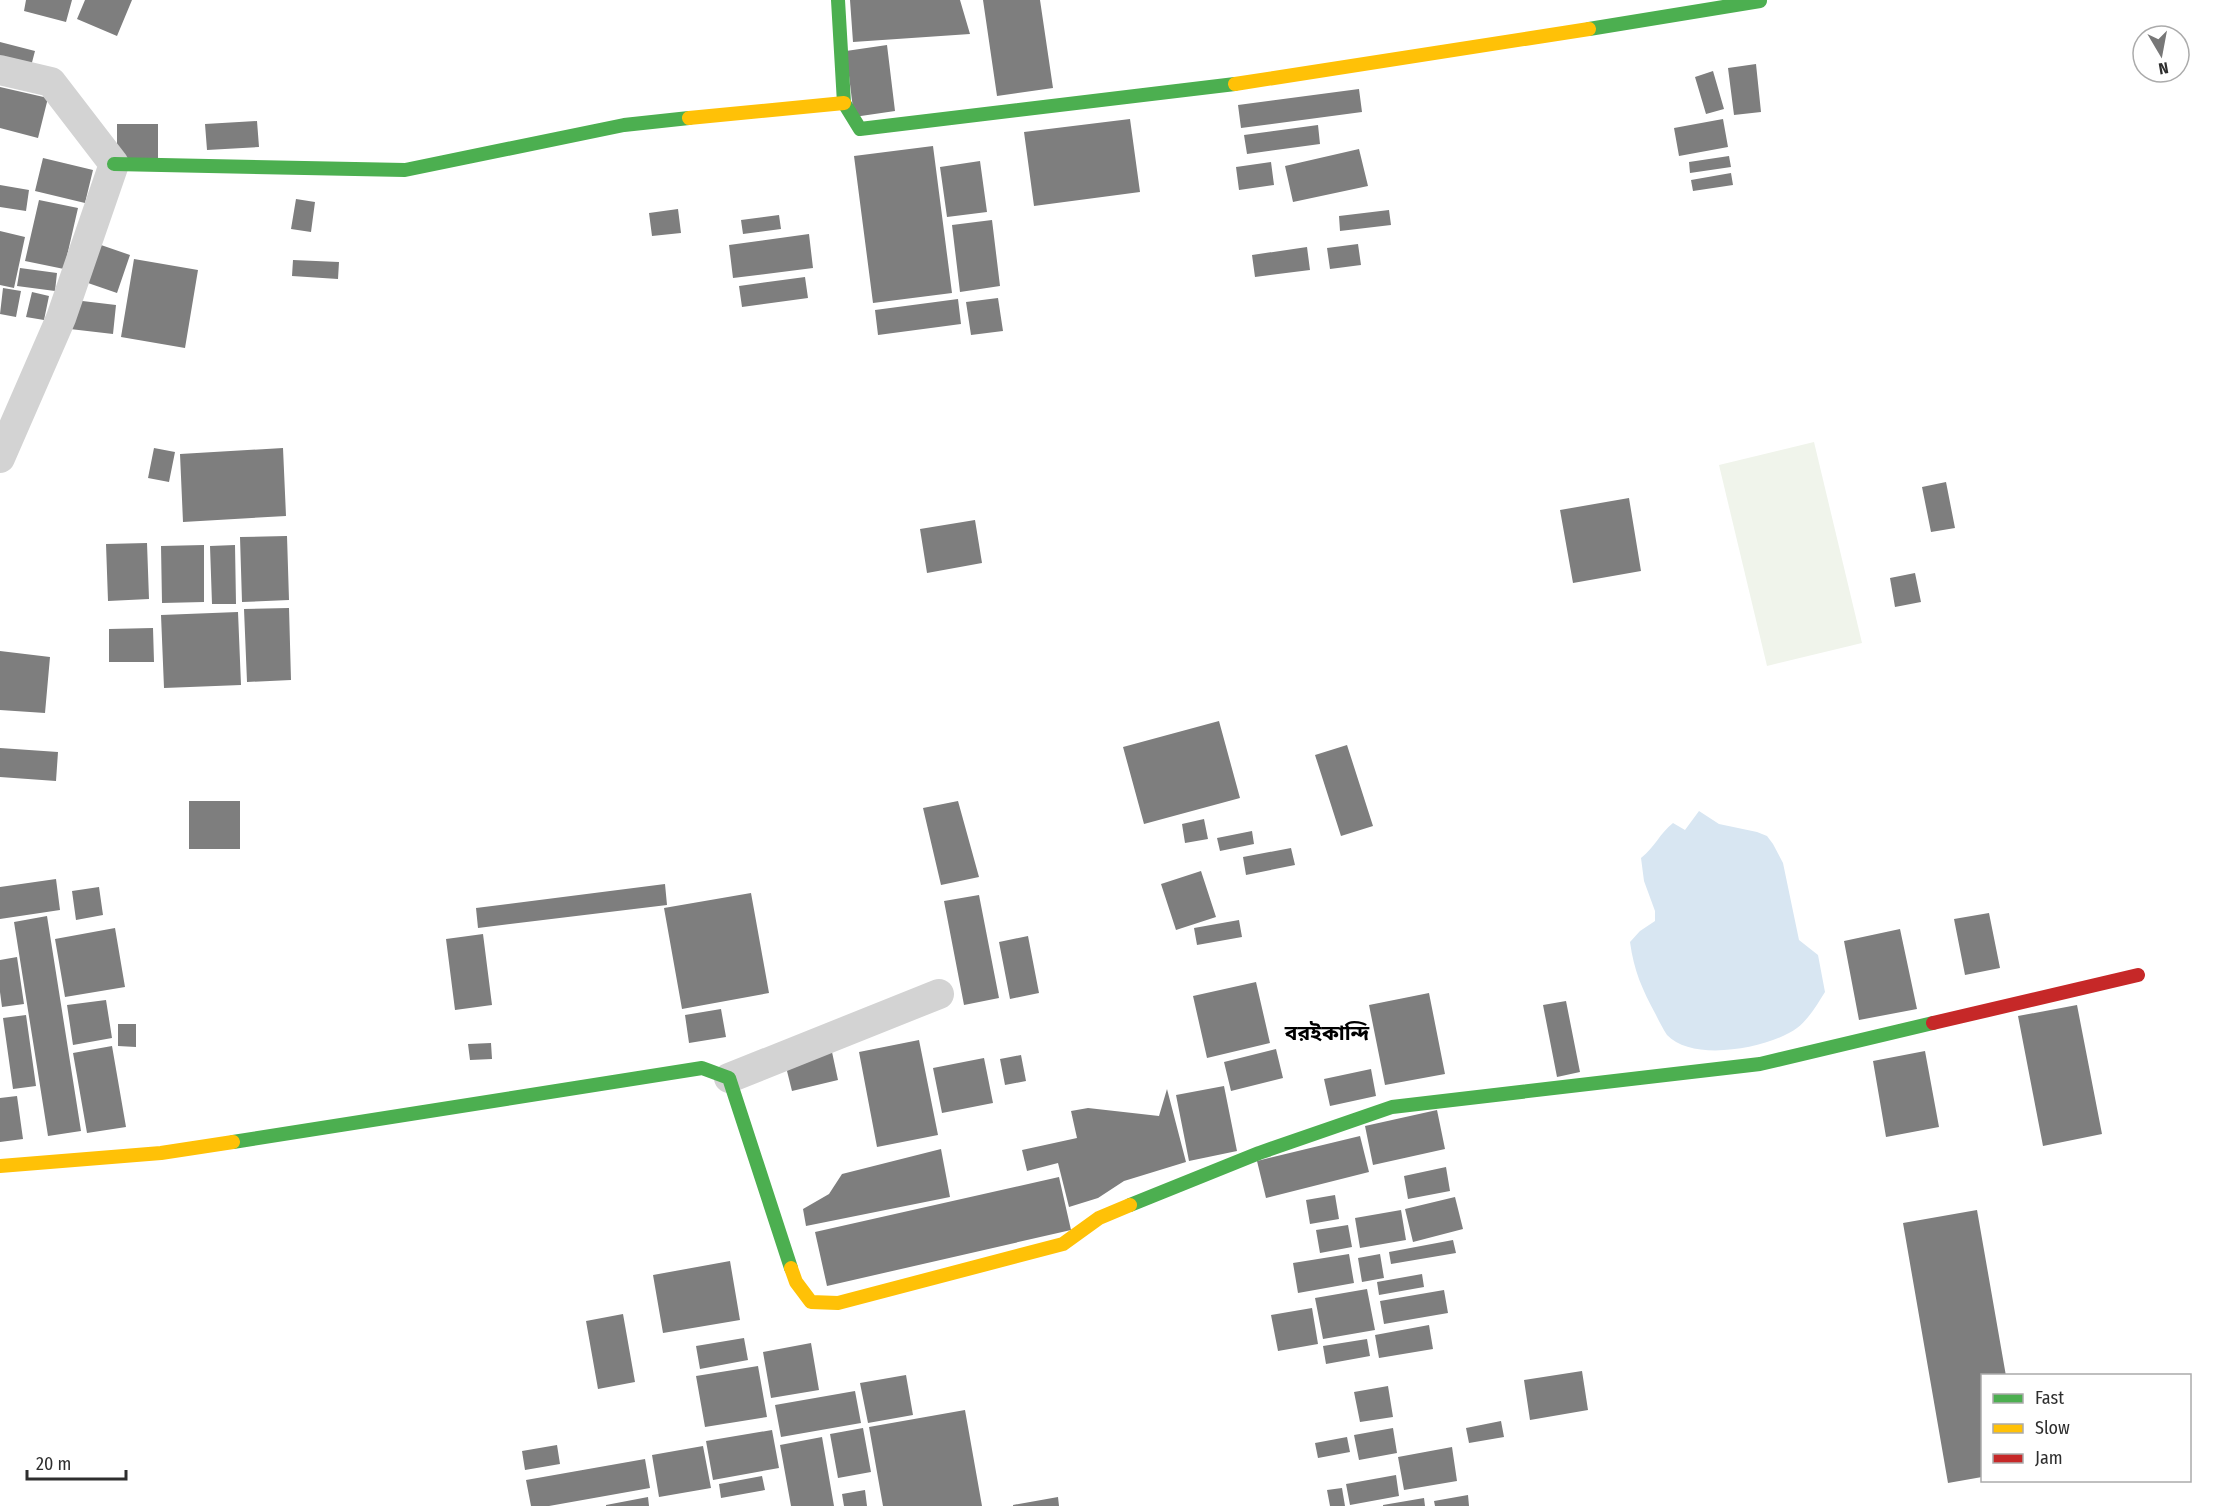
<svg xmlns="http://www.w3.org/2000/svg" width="2215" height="1506" font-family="'Fira Sans Condensed','Noto Sans Bengali',sans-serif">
<rect width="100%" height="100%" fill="#fff"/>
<path fill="#f0f4eb" d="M 1814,442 L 1862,643 L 1767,666 L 1719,465 Z"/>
<path fill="#d8e6f2" d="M 1699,811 L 1719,824 L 1757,832 L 1767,836 L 1773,844 L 1783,863 L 1799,940 L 1818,955 L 1825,992 C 1818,1003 1809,1019 1797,1028 C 1770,1048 1693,1063 1667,1035 C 1663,1029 1659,1021 1656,1015 C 1642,989 1634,971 1630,942 L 1640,931 L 1655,921 L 1655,911 L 1644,881 L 1641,858 C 1655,847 1660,833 1673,823 L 1685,830 Z"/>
<path fill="#7e7e7e" d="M 26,0 L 72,0 L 66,22 L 24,11 Z
M 85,0 L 132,0 L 117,36 L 77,19 Z
M 850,0 L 960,0 L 970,34 L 853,42 Z
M 983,0 L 1040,0 L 1053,88 L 997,96 Z
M 0,42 L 35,51 L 30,70 L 0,63 Z
M 887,45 L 895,111 L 854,117 L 846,51 Z
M 1756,64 L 1761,112 L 1734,115 L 1728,68 Z
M 1713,71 L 1724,109 L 1706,114 L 1695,77 Z
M 0,87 L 48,98 L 38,138 L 0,128 Z
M 1359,89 L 1362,112 L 1241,128 L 1238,105 Z
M 1130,119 L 1140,192 L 1034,206 L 1024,132 Z
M 1723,119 L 1728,147 L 1679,156 L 1674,128 Z
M 257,121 L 259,147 L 207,150 L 205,124 Z
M 117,124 L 158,124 L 158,158 L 117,158 Z
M 1318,125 L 1320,144 L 1247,154 L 1244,135 Z
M 933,146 L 952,293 L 873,303 L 854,156 Z
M 1359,149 L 1368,186 L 1293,202 L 1285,166 Z
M 1729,156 L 1731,167 L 1690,173 L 1689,162 Z
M 43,158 L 93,170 L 85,203 L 35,191 Z
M 980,161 L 987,212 L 947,217 L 940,167 Z
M 1271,162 L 1274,185 L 1239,190 L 1236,167 Z
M 1731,173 L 1733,185 L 1693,191 L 1691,180 Z
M 0,185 L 29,190 L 26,211 L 0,207 Z
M 296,199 L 315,202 L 311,232 L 291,229 Z
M 39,200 L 78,208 L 64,269 L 25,261 Z
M 678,209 L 681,233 L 652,236 L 649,213 Z
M 1389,210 L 1391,225 L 1340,231 L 1339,216 Z
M 779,215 L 781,229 L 743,234 L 741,220 Z
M 992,220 L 1000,286 L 960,292 L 952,225 Z
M 0,231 L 25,237 L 14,288 L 0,285 Z
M 809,234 L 813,268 L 733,278 L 729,245 Z
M 1358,244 L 1361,265 L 1330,269 L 1327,248 Z
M 101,245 L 130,255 L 117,293 L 88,283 Z
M 1307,247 L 1310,270 L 1255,277 L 1252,255 Z
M 134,259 L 198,270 L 185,348 L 121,337 Z
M 293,260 L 339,262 L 338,279 L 292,276 Z
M 20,268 L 57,273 L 55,291 L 17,286 Z
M 805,277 L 808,298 L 742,307 L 739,286 Z
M 3,288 L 21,291 L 16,317 L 0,314 Z
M 32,292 L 49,296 L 44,320 L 26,317 Z
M 998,298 L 1003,331 L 971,335 L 966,302 Z
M 958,299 L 961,324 L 878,335 L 875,310 Z
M 74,300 L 116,305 L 113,334 L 70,329 Z
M 154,448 L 175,452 L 169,482 L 148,478 Z
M 283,448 L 286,516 L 183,522 L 180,454 Z
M 1946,482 L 1955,528 L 1931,532 L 1922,487 Z
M 1629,498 L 1641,571 L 1573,583 L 1560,510 Z
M 975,520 L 982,563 L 927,573 L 920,529 Z
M 287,536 L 289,600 L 242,602 L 240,537 Z
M 147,543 L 149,599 L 108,601 L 106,544 Z
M 204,545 L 204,602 L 162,603 L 161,546 Z
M 235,545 L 236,604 L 212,604 L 210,546 Z
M 1915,573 L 1921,602 L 1895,607 L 1890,578 Z
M 289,608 L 291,680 L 247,682 L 244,609 Z
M 238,612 L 241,685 L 164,688 L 161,615 Z
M 153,628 L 154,662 L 109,662 L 109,629 Z
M 0,651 L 50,657 L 45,713 L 0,710 Z
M 1219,721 L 1240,798 L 1144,824 L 1123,747 Z
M 1347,745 L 1373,826 L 1341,836 L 1315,755 Z
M 0,748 L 58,752 L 56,781 L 0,777 Z
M 189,801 L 240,801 L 240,849 L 189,849 Z
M 958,801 L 979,877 L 941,885 L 923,808 Z
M 1204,819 L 1208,839 L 1185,843 L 1182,824 Z
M 1252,831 L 1254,844 L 1220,851 L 1217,838 Z
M 1291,848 L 1295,865 L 1246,875 L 1243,857 Z
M 1201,871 L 1216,917 L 1176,930 L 1161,884 Z
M 56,879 L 60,910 L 0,919 L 0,887 Z
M 665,884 L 667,905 L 478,928 L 476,908 Z
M 99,887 L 103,915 L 76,920 L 72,891 Z
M 751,893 L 769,993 L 682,1009 L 664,908 Z
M 979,895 L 999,998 L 964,1005 L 944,901 Z
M 1989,913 L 2000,968 L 1965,975 L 1954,919 Z
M 47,916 L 81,1131 L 48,1136 L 14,922 Z
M 1239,920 L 1242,937 L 1197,945 L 1194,928 Z
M 115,928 L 125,987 L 65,997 L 55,939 Z
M 1900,929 L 1917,1009 L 1859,1020 L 1844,941 Z
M 483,934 L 492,1005 L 455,1010 L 446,939 Z
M 1028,936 L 1039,993 L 1010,999 L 999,942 Z
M 17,957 L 24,1004 L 2,1007 L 0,992 L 0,960 Z
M 1256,982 L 1270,1043 L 1207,1058 L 1193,996 Z
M 1429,993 L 1445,1074 L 1385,1085 L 1369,1005 Z
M 106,1000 L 112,1038 L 73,1045 L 67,1005 Z
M 1566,1001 L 1580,1072 L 1557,1077 L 1543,1005 Z
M 2077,1005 L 2102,1134 L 2043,1146 L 2018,1016 Z
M 721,1009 L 726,1037 L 689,1043 L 685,1015 Z
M 26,1015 L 36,1086 L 13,1089 L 3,1018 Z
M 118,1024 L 136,1024 L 136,1047 L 118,1046 Z
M 919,1040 L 938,1135 L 877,1147 L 859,1052 Z
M 491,1043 L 492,1059 L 470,1060 L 468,1044 Z
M 112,1046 L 126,1127 L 87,1133 L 73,1053 Z
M 1276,1049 L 1283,1078 L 1231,1091 L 1224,1062 Z
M 1925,1051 L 1939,1127 L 1886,1137 L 1873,1061 Z
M 832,1052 L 838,1080 L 792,1091 L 785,1063 Z
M 1021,1055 L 1026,1081 L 1005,1085 L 1000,1059 Z
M 984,1058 L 993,1103 L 942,1113 L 933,1068 Z
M 1371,1069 L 1376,1096 L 1330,1106 L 1324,1079 Z
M 1224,1086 L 1237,1151 L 1189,1161 L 1176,1095 Z
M 1167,1089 L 1186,1162 L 1124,1181 L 1098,1198 L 1069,1207 L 1058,1163 L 1027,1171 L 1022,1150 L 1077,1138 L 1071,1111 L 1088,1108 L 1159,1116 Z
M 17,1096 L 23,1139 L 0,1142 L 0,1098 Z
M 1437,1110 L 1445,1149 L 1373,1165 L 1365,1126 Z
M 1360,1136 L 1369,1172 L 1266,1198 L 1257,1161 Z
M 941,1149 L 950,1197 L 806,1226 L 803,1209 L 829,1194 L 842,1174 Z
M 1446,1167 L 1450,1191 L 1408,1199 L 1404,1176 Z
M 1059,1177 L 1071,1230 L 827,1286 L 815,1232 Z
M 1335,1195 L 1339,1219 L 1310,1224 L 1306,1200 Z
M 1455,1197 L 1463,1229 L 1413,1242 L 1405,1209 Z
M 1401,1210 L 1406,1240 L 1360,1248 L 1355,1218 Z
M 1977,1210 L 2006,1376 L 1982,1376 L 1982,1477 L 1948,1483 L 1903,1223 Z
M 1348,1225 L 1352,1247 L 1320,1253 L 1316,1230 Z
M 1453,1240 L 1456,1253 L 1391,1264 L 1389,1252 Z
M 1349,1254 L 1354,1283 L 1298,1293 L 1293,1263 Z
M 1380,1254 L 1384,1278 L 1362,1282 L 1358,1258 Z
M 730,1261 L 740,1320 L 663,1333 L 653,1275 Z
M 1422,1274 L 1424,1287 L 1379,1295 L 1377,1282 Z
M 1367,1289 L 1375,1330 L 1323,1339 L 1315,1298 Z
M 1444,1290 L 1448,1313 L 1384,1324 L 1380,1301 Z
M 1312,1308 L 1318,1344 L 1278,1351 L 1271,1315 Z
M 623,1314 L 635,1382 L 598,1389 L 586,1321 Z
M 1429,1325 L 1433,1349 L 1379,1358 L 1375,1335 Z
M 744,1338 L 748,1360 L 700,1369 L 696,1346 Z
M 1367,1339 L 1370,1356 L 1326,1364 L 1323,1346 Z
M 811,1343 L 819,1390 L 771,1398 L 763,1352 Z
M 758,1366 L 767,1417 L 705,1427 L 696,1376 Z
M 1582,1371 L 1588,1410 L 1530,1420 L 1524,1380 Z
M 906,1375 L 913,1415 L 868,1423 L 860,1383 Z
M 1388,1386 L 1393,1417 L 1360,1422 L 1354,1392 Z
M 855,1391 L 861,1423 L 781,1437 L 775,1405 Z
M 965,1410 L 982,1506 L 883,1506 L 869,1427 Z
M 1501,1421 L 1504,1437 L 1469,1443 L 1466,1428 Z
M 863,1428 L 871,1472 L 838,1478 L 830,1434 Z
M 1393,1428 L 1397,1453 L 1359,1460 L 1354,1435 Z
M 772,1430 L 779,1468 L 713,1480 L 706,1441 Z
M 822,1437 L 834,1506 L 791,1506 L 780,1445 Z
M 1347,1437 L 1350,1452 L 1318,1458 L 1315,1443 Z
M 557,1445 L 560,1464 L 525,1470 L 522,1451 Z
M 703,1446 L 711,1488 L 659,1497 L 652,1455 Z
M 1452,1447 L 1457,1481 L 1404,1490 L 1398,1457 Z
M 645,1459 L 650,1488 L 549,1506 L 531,1506 L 526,1480 Z
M 1396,1475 L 1399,1496 L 1350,1505 L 1346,1484 Z
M 762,1476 L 765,1490 L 721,1498 L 719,1484 Z
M 1342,1488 L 1345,1506 L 1330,1506 L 1327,1490 Z
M 865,1490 L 867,1506 L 844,1506 L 842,1494 Z
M 1468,1495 L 1469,1506 L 1435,1506 L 1434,1501 Z
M 648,1497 L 649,1506 L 606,1506 L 606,1505 Z
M 1058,1497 L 1059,1506 L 1013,1506 L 1013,1505 Z
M 1424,1498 L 1425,1506 L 1383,1506 L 1383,1505 Z"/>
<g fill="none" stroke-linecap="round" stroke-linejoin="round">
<path stroke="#d3d3d3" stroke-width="30" d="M 0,70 L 51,82 L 114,164 L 61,318 L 0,458
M 729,1078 L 939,994"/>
<path stroke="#4caf50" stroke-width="14" d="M 838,0 L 844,103 L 860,129 L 1235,84
M 1589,29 L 1760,1
M 114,164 L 405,170 L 624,125 L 689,118
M 233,1142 L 702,1068 L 729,1078 L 791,1268
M 1130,1205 L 1259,1153 L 1392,1107 L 1760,1064 L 1933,1023"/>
<path stroke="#ffc107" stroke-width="14" d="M 1235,84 L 1589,29
M 689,118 L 844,103
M 0,1166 L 161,1153 L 233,1142
M 791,1268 L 796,1282 L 811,1302 L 838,1303 L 1063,1244 L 1099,1218 L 1130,1205"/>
<path stroke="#c62828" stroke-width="14" d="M 1933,1023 L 2138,975"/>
</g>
<g text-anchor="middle" stroke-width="6" stroke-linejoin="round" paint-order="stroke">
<g font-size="21" font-weight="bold" fill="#000" stroke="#fff">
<text x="1327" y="1040">বরইকান্দি</text>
</g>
</g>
<rect x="1981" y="1374" width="210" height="108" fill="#ffffff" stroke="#ababab" stroke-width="1.5"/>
<rect x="1993" y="1394" width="30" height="9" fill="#4caf50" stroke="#ababab" stroke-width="1.5"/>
<text x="2035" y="1404" font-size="18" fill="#2e2e2e">Fast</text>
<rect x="1993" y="1424" width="30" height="9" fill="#ffc107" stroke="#ababab" stroke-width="1.5"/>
<text x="2035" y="1434" font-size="18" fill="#2e2e2e">Slow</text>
<rect x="1993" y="1454" width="30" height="9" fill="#c62828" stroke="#ababab" stroke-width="1.5"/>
<text x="2035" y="1464" font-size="18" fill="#2e2e2e">Jam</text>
<g transform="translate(2161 54) rotate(170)"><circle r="28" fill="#ffffff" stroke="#ababab" stroke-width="1.5"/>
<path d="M0-4.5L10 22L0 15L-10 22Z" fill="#777777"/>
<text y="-9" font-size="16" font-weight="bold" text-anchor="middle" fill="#2e2e2e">N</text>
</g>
<path d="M27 1470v9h99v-9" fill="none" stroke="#2e2e2e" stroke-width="3"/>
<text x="36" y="1470" font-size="18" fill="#2e2e2e" stroke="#ffffff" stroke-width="4.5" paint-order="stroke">20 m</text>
</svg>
